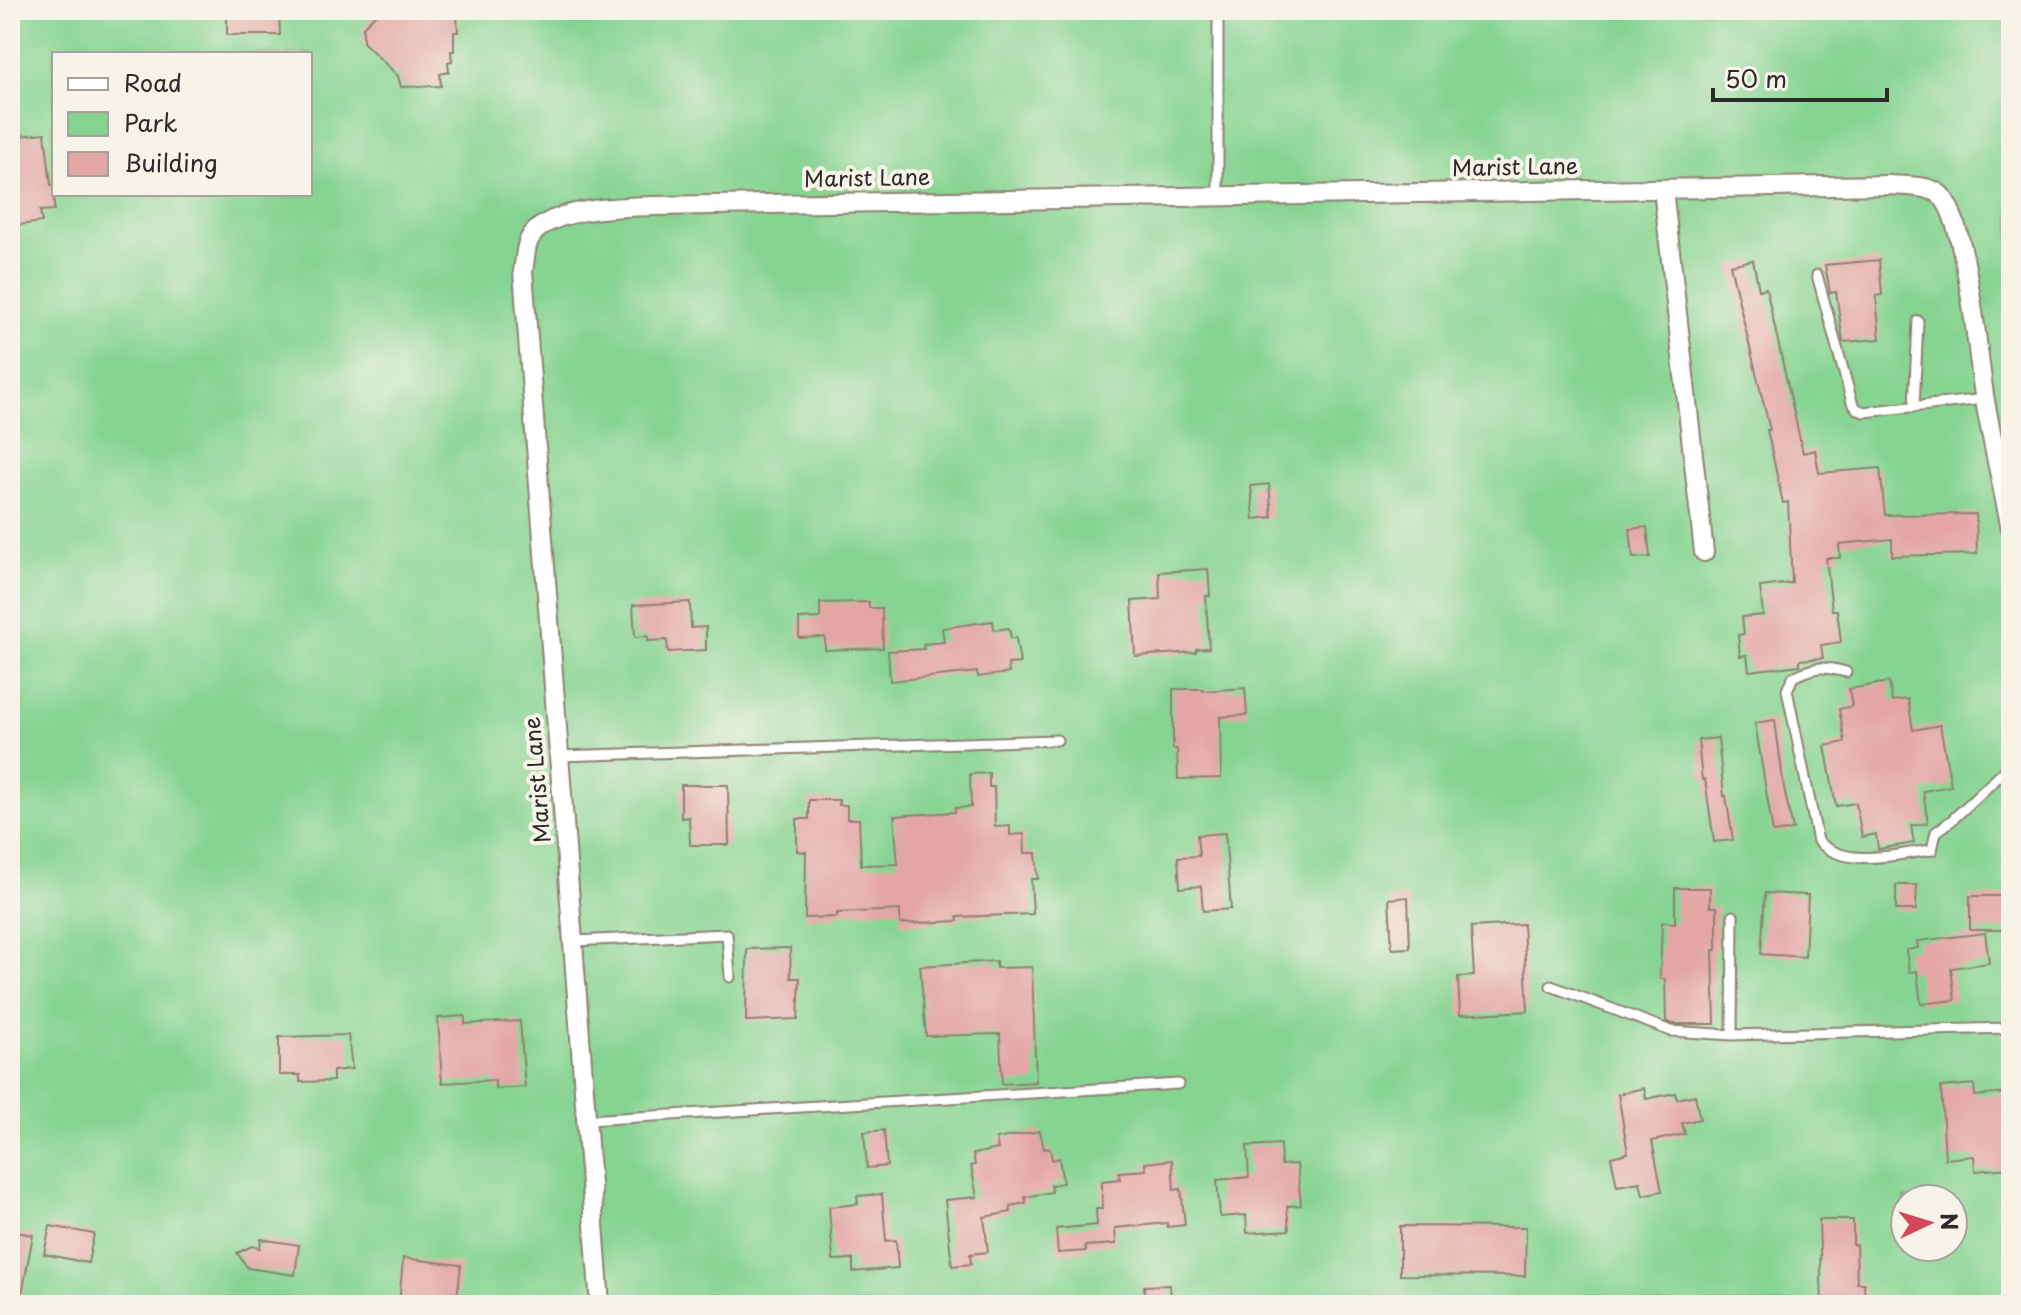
<svg xmlns="http://www.w3.org/2000/svg" width="2021" height="1315" font-family="'Playpen Sans',sans-serif">
<rect width="100%" height="100%" fill="#f7f3e8"/>
<filter id="ink" filterUnits="userSpaceOnUse"><feTurbulence type="fractalNoise" baseFrequency=".0125" numOctaves="2"/><feDisplacementMap in="SourceGraphic" scale="16" xChannelSelector="R" yChannelSelector="G"/><feConvolveMatrix kernelMatrix="1 2 1 2 8 2 1 2 1" color-interpolation-filters="sRGB"/></filter>
<filter id="wash" filterUnits="userSpaceOnUse"><feTurbulence type="fractalNoise" baseFrequency=".006" numOctaves="4" result="noise"/><feDisplacementMap in="SourceGraphic" scale="32" xChannelSelector="R" yChannelSelector="G"/><feGaussianBlur stdDeviation="1.8" result="paint"/><feColorMatrix in="noise" values="0 0 0 0 0 0 0 0 0 0 0 0 0 0 0 0 0 1.4 0 .05"/><feComposite in="paint" operator="in"/></filter>
<g filter="url(#wash)">
<rect width="100%" height="100%" fill="#f2daba"/>
<path fill="#86d492" stroke="#58805e" stroke-width="2" fill-rule="evenodd" d="M 10,10 L 2011,10 L 2011,1305 L 10,1305 ZM 54,54 L 310,54 L 310,194 L 54,194 ZM 1905,1199 L 1953,1199 L 1953,1247 L 1905,1247 Z"/>
<g id="blocks">
<path fill="#e3a6a4" d="M 227,10 L 279,10 L 280,35 L 227,35 Z
M 380,10 L 453,10 L 453,15 L 457,15 L 458,32 L 454,32 L 454,51 L 451,51 L 452,61 L 448,62 L 449,72 L 440,74 L 441,86 L 401,87 L 398,76 L 363,42 L 363,27 Z
M 45,133 L 51,185 L 54,185 L 54,210 L 40,211 L 42,222 L 10,226 L 10,137 Z
M 1753,260 L 1759,290 L 1766,288 L 1803,453 L 1815,450 L 1819,473 L 1880,468 L 1885,515 L 1976,514 L 1977,554 L 1892,556 L 1892,539 L 1839,544 L 1840,558 L 1826,558 L 1832,610 L 1837,610 L 1841,642 L 1821,645 L 1823,658 L 1800,660 L 1800,665 L 1749,671 L 1747,655 L 1740,656 L 1738,635 L 1744,634 L 1742,617 L 1763,615 L 1760,587 L 1792,583 L 1788,502 L 1783,503 L 1767,430 L 1770,430 L 1730,265 Z
M 1879,260 L 1882,295 L 1876,296 L 1880,339 L 1843,342 L 1836,292 L 1830,293 L 1825,265 Z
M 1269,484 L 1272,517 L 1254,519 L 1251,486 Z
M 1647,527 L 1650,557 L 1633,558 L 1630,529 Z
M 1208,569 L 1210,596 L 1206,596 L 1209,648 L 1196,649 L 1196,652 L 1135,656 L 1132,601 L 1160,599 L 1159,572 Z
M 690,602 L 691,628 L 706,627 L 706,650 L 668,652 L 667,640 L 648,641 L 648,636 L 635,637 L 633,605 Z
M 869,602 L 869,608 L 882,608 L 883,648 L 825,650 L 825,637 L 799,638 L 799,619 L 820,618 L 820,603 Z
M 993,621 L 994,630 L 1009,628 L 1011,638 L 1016,638 L 1020,663 L 1008,664 L 1009,673 L 978,677 L 977,672 L 890,681 L 888,651 L 924,649 L 923,644 L 944,642 L 942,628 Z
M 1889,682 L 1892,701 L 1908,699 L 1913,730 L 1940,725 L 1951,786 L 1923,791 L 1928,823 L 1911,826 L 1914,843 L 1878,849 L 1876,834 L 1862,837 L 1856,803 L 1836,806 L 1825,746 L 1845,742 L 1839,709 L 1852,706 L 1849,689 Z
M 1245,688 L 1247,715 L 1220,717 L 1221,778 L 1178,779 L 1177,749 L 1173,749 L 1173,689 L 1203,689 L 1203,691 Z
M 1775,720 L 1784,788 L 1793,830 L 1773,833 L 1755,723 Z
M 1718,738 L 1724,796 L 1726,796 L 1733,840 L 1714,842 L 1705,779 L 1702,780 L 1698,740 Z
M 989,773 L 989,787 L 994,787 L 995,827 L 1010,826 L 1010,835 L 1024,834 L 1025,853 L 1036,853 L 1038,879 L 1031,879 L 1033,914 L 957,917 L 958,921 L 900,924 L 900,910 L 837,913 L 837,917 L 805,918 L 806,852 L 797,851 L 797,819 L 809,819 L 809,800 L 839,800 L 839,805 L 847,805 L 847,819 L 859,819 L 861,865 L 898,864 L 894,816 L 955,812 L 955,808 L 971,807 L 970,774 Z
M 681,785 L 728,785 L 729,845 L 690,845 L 689,817 L 681,818 Z
M 1225,833 L 1231,909 L 1203,911 L 1201,886 L 1180,888 L 1178,857 L 1199,856 L 1197,835 Z
M 1896,885 L 1917,885 L 1916,910 L 1896,910 Z
M 1675,888 L 1710,888 L 1710,907 L 1717,907 L 1717,950 L 1713,950 L 1715,1024 L 1673,1024 L 1666,1021 L 1665,979 L 1660,979 L 1662,922 L 1675,923 Z
M 1765,893 L 1808,895 L 1805,957 L 1761,954 Z
M 1970,896 L 2011,896 L 2011,930 L 1970,930 Z
M 1408,897 L 1410,948 L 1392,949 L 1389,899 Z
M 1523,924 L 1528,1011 L 1460,1015 L 1458,977 L 1474,976 L 1471,927 Z
M 1985,933 L 1989,963 L 1951,968 L 1955,1000 L 1921,1004 L 1917,971 L 1909,972 L 1906,950 L 1918,948 L 1917,941 Z
M 790,948 L 791,978 L 800,978 L 798,1019 L 746,1021 L 747,949 Z
M 996,961 L 996,968 L 1032,967 L 1036,1082 L 1002,1084 L 1000,1034 L 926,1036 L 920,966 Z
M 465,1016 L 465,1024 L 520,1021 L 525,1087 L 495,1089 L 495,1080 L 442,1083 L 438,1018 Z
M 348,1035 L 352,1069 L 333,1071 L 333,1081 L 300,1082 L 300,1075 L 279,1075 L 279,1037 Z
M 1974,1084 L 1975,1096 L 2007,1093 L 2008,1111 L 2011,1110 L 2011,1168 L 1975,1171 L 1974,1156 L 1945,1159 L 1941,1087 Z
M 1644,1088 L 1646,1099 L 1675,1093 L 1677,1099 L 1695,1095 L 1700,1119 L 1682,1123 L 1685,1134 L 1652,1141 L 1662,1191 L 1643,1195 L 1640,1182 L 1617,1186 L 1611,1157 L 1628,1153 L 1618,1094 Z
M 884,1130 L 887,1166 L 867,1168 L 864,1132 Z
M 1040,1131 L 1044,1149 L 1050,1148 L 1052,1160 L 1059,1158 L 1063,1183 L 1051,1185 L 1052,1192 L 1025,1197 L 1026,1203 L 1010,1206 L 1011,1212 L 984,1217 L 988,1252 L 970,1254 L 971,1264 L 952,1266 L 945,1200 L 977,1197 L 971,1166 L 975,1165 L 973,1154 L 998,1149 L 996,1139 Z
M 1280,1144 L 1281,1165 L 1297,1164 L 1301,1205 L 1287,1206 L 1289,1230 L 1247,1233 L 1246,1215 L 1220,1217 L 1217,1180 L 1249,1177 L 1247,1146 Z
M 1172,1160 L 1174,1190 L 1181,1189 L 1185,1225 L 1167,1227 L 1167,1223 L 1115,1228 L 1116,1244 L 1085,1246 L 1086,1251 L 1058,1253 L 1056,1229 L 1097,1225 L 1096,1209 L 1102,1209 L 1102,1181 L 1120,1179 L 1119,1172 L 1146,1170 L 1145,1163 Z
M 882,1194 L 886,1241 L 896,1240 L 898,1268 L 853,1272 L 853,1259 L 833,1260 L 829,1207 L 858,1204 L 857,1196 Z
M 1819,1220 L 1853,1220 L 1853,1245 L 1856,1245 L 1857,1283 L 1864,1283 L 1865,1305 L 1822,1305 Z
M 50,1226 L 94,1234 L 88,1263 L 44,1254 Z
M 1400,1226 L 1526,1227 L 1525,1276 L 1400,1275 Z
M 10,1231 L 33,1235 L 20,1305 L 10,1305 Z
M 261,1239 L 299,1245 L 295,1275 L 248,1268 L 237,1253 L 252,1246 L 260,1248 Z
M 403,1258 L 461,1265 L 456,1305 L 399,1305 Z
M 1170,1285 L 1171,1305 L 1145,1305 L 1144,1286 Z"/>
</g>
</g>
<g filter="url(#ink)">
<use href="#blocks" fill-opacity="0" stroke="#8e8272" stroke-width="2"/>
<g fill="none" stroke-linecap="round" stroke-linejoin="round">
<g stroke="#8e8272" stroke-width="13">
<path id="lane" d="M 1218,196 L 1218,10
M 1817,275 L 1852,402 L 1857,409 L 1864,412 L 1985,399
M 1914,407 L 1918,321
M 1846,672 C 1822,666 1816,666 1793,677 L 1787,690 L 1818,841 C 1846,869 1896,854 1932,850 L 1936,832 L 1951,821 L 2011,765
M 559,756 L 1057,740
M 1733,916 L 1732,1035 L 2011,1028
M 574,941 L 727,934 L 730,977
M 1551,986 L 1671,1031 L 1732,1035
M 588,1120 L 1178,1084"/>
</g>
<g stroke="#8e8272" stroke-width="22">
<path id="street" d="M 1663,189 L 1704,552
M 600,1305 L 523,271 C 525,262 525,248 529,240 C 545,207 621,207 653,206 L 1889,185 C 1903,186 1925,185 1938,193 C 1967,212 1978,363 1985,401 C 1993,444 2002,486 2011,528"/>
</g>
<use href="#lane" stroke="#fff" stroke-width="9"/>
<use href="#street" stroke="#fff" stroke-width="18"/>
</g>
</g>
<g text-anchor="middle" stroke-width="8" stroke-linejoin="round" paint-order="stroke">
<g font-size="22" fill="#2b2b2b" stroke="#f7f3e8">
<text transform="translate(1515 167) rotate(-1)" y="8">Marist Lane</text>
<text transform="translate(867 178) rotate(-1)" y="8">Marist Lane</text>
<text transform="translate(537 780) rotate(-95)" y="8">Marist Lane</text>
</g>
</g>
<rect width="2021" height="1315" fill="none" stroke="#f7f3e8" stroke-width="40"/>
<rect x="52" y="52" width="260" height="144" fill="#f7f3e8" stroke="#a5a39c" stroke-width="2"/>
<rect x="68" y="78" width="40" height="12" fill="#ffffff" stroke="#a5a39c" stroke-width="2"/>
<text x="124" y="92" font-size="24" fill="#2b2b2b">Road</text>
<rect x="68" y="112" width="40" height="24" fill="#86d492" stroke="#a5a39c" stroke-width="2"/>
<text x="124" y="132" font-size="24" fill="#2b2b2b">Park</text>
<rect x="68" y="152" width="40" height="24" fill="#e3a6a4" stroke="#a5a39c" stroke-width="2"/>
<text x="124" y="172" font-size="24" fill="#2b2b2b">Building</text>
<g transform="translate(1929 1223) rotate(86)"><circle r="38" fill="#f7f3e8" stroke="#a5a39c" stroke-width="2"/>
<path d="M0-6L14 30L0 20L-14 30Z" fill="#d1495b"/>
<text y="-12" font-size="22" font-weight="bold" text-anchor="middle" fill="#2b2b2b">N</text>
</g>
<path d="M1713 88v12h174v-12" fill="none" stroke="#2b2b2b" stroke-width="4"/>
<text x="1725" y="88" font-size="24" fill="#2b2b2b" stroke="#f7f3e8" stroke-width="6" paint-order="stroke">50 m</text>
</svg>
